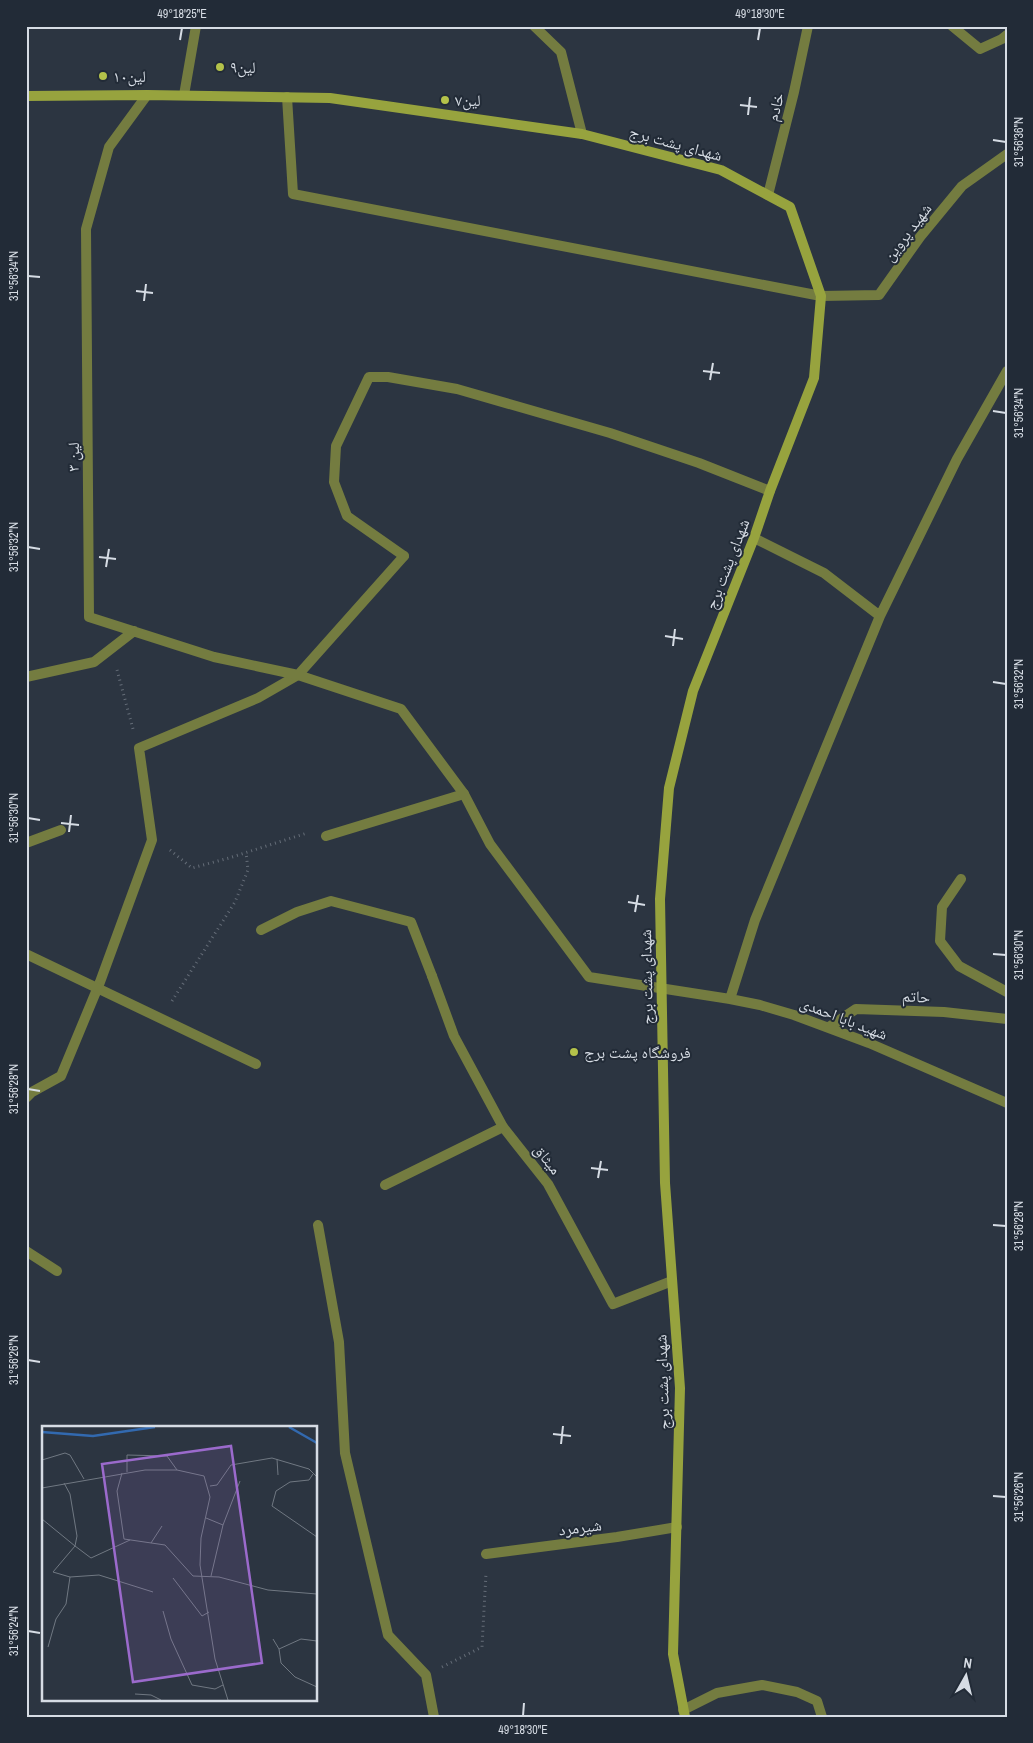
<svg xmlns="http://www.w3.org/2000/svg" width="1033" height="1743" font-family="'Archivo Narrow','Noto Naskh Arabic',sans-serif">
<rect width="100%" height="100%" fill="#2c3541"/>
<g fill="none" stroke-linecap="round" stroke-linejoin="round">
<path stroke="#656d78" stroke-width="3" stroke-dasharray="1 4" stroke-linecap="butt" d="M 117,670 L 133,729
M 170,850 L 192,868 L 229,858 L 307,833
M 172,1001 L 235,902 L 248,870 L 246,852
M 442,1667 L 482,1647 L 486,1573"/>
<path stroke="#747c40" stroke-width="10" d="M 952,26 L 980,49 L 1002,39 L 1007,35
M 287,97 L 293,194 L 821,296
M 768,195 L 794,92 L 808,26
M 404,556 L 347,516 L 334,482 L 336,446 L 369,377 L 388,377 L 457,389 L 610,433 L 699,463 L 770,491
M 326,836 L 464,794
M 26,843 L 61,830
M 961,879 L 942,907 L 940,941 L 959,966 L 1007,992
M 261,930 L 297,912 L 331,901 L 411,922 L 432,976
M 829,1027 L 856,1009 L 944,1012 L 1007,1019
M 26,1098 L 32,1092 L 61,1076 L 100,982 L 152,840 L 139,748 L 258,698 L 298,675
M 385,1185 L 503,1127
M 26,1251 L 57,1271
M 486,1554 L 617,1537 L 677,1527
M 683,1710 L 717,1693 L 762,1685 L 797,1692 L 817,1701 L 822,1717"/>
<path stroke="#747c40" stroke-width="10" d="M 534,26 L 561,52 L 582,134
M 147,95 L 109,147 L 86,229 L 89,617 L 214,657 L 298,675 L 401,709 L 464,794 L 490,844 L 589,977 L 730,999 L 760,1005 L 794,1015 L 869,1043 L 1007,1103
M 184,95 L 196,26
M 821,296 L 879,295 L 920,237 L 962,186 L 1007,154
M 754,538 L 824,573 L 880,616
M 298,675 L 404,556
M 26,677 L 94,662 L 134,631
M 26,954 L 256,1064
M 432,976 L 454,1036 L 503,1127 L 548,1184 L 613,1304 L 672,1281
M 730,999 L 755,920 L 880,616 L 957,459 L 1007,371
M 318,1225 L 339,1342 L 345,1453 L 388,1635 L 426,1675 L 434,1717"/>
<path stroke="#97a33e" stroke-width="10" d="M 26,96 L 147,95 L 330,98 L 582,134 L 721,170 L 790,207 L 821,296 L 814,378 L 770,491 L 754,538 L 693,691 L 669,788 L 660,899 L 665,1183 L 680,1388 L 673,1654 L 685,1717"/>
</g>
<path fill="none" stroke="#d6dce4" stroke-width="2" d="M 180,40 L 182,28M 758,40 L 760,28M 740,105 L 757,107M 748,115 L 750,97M 993,140 L 1006,142M 28,276 L 40,277M 136,291 L 153,293M 144,301 L 146,284M 703,371 L 720,373M 710,380 L 713,363M 993,411 L 1006,413M 28,547 L 40,549M 99,557 L 116,559M 106,567 L 109,549M 665,636 L 683,639M 673,646 L 675,629M 993,682 L 1006,684M 28,818 L 40,820M 61,823 L 79,825M 69,832 L 71,815M 628,902 L 645,905M 635,912 L 638,895M 993,954 L 1006,955M 28,1089 L 40,1091M 591,1168 L 608,1170M 598,1178 L 601,1161M 993,1225 L 1006,1226M 28,1360 L 40,1362M 553,1434 L 571,1436M 561,1444 L 563,1426M 993,1496 L 1006,1497M 28,1631 L 40,1633M 523,1716 L 524,1703"/>
<g fill="#b4c24a" stroke="#222b37" stroke-width="2">
<circle cx="220" cy="67" r="5"/>
<circle cx="103" cy="76" r="5"/>
<circle cx="445" cy="100" r="5"/>
<circle cx="574" cy="1052" r="5"/>
</g>
<g text-anchor="middle" stroke-width="4" stroke-linejoin="round" paint-order="stroke">
<g font-size="16" fill="#d6dce4" stroke="#222b37" text-anchor="start">
<text x="230" y="73">لین۹</text>
<text x="113" y="82">لین۱۰</text>
<text x="455" y="106">لین۷</text>
<text x="584" y="1058">فروشگاه پشت برج</text>
</g>
<g font-size="16" fill="#d6dce4" stroke="#222b37">
<text transform="translate(775 107) rotate(-76)" y="6">خادم</text>
<text transform="translate(676 143) rotate(15)" y="6">شهدای پشت برج</text>
<text transform="translate(907 232) rotate(-53)" y="6">شهید پروین</text>
<text transform="translate(73 457) rotate(-90)" y="6">لین ۳</text>
<text transform="translate(727 564) rotate(-69)" y="6">شهدای پشت برج</text>
<text transform="translate(646 977) rotate(-91)" y="6">شهدای پشت برج</text>
<text transform="translate(916 996) rotate(2)" y="6">حاتم</text>
<text transform="translate(844 1018) rotate(21)" y="6">شهید بابا احمدی</text>
<text transform="translate(548 1159) rotate(52)" y="6">میثاق</text>
<text transform="translate(662 1382) rotate(-92)" y="6">شهدای پشت برج</text>
<text transform="translate(580 1527) rotate(-7)" y="6">شیرمرد</text>
</g>
</g>
<g transform="translate(42 1426)">
<rect width="275" height="275" fill="#2c3541"/>
<path fill="none" stroke="#3269af" stroke-width="2.5" d="M 247,1 L 275,17M 0,6 L 51,10 L 113,1"/>
<path fill="none" stroke="#707882" stroke-width="1" d="M 235,33 L 236,49M 0,34 L 23,27 L 28,29 L 42,53M 85,46 L 85,29 L 125,30 L 135,44M 80,47 L 75,65 L 82,113 L 123,119 L 151,150 L 177,151 L 226,164 L 275,168M 271,48 L 267,54 L 248,56 L 234,65 L 230,80 L 275,111M 22,57 L 28,68 L 35,110 L 33,120 L 49,132 L 88,114M 168,60 L 175,59 L 189,39 L 230,32 L 267,43 L 275,51M 0,62 L 103,44 L 135,44 L 162,50 L 168,71 L 159,112 L 158,139 L 173,233 L 186,274M 164,92 L 181,99M 0,93 L 33,120 L 11,146 L 28,151 L 57,149 L 111,166M 109,117 L 120,100M 169,150 L 181,99 L 198,55M 131,152 L 160,190 L 167,186M 121,185 L 129,213 L 150,259 L 173,263 L 181,259M 231,213 L 237,223 L 239,237 L 253,251 L 275,261M 6,221 L 14,193 L 24,178 L 28,151M 237,223 L 259,213 L 275,215M 93,268 L 109,269 L 119,274"/>
<path fill="#9b6acc" fill-opacity="0.15" stroke="#9b6acc" stroke-width="2.5" d="M 189,20 L 220,237 L 91,256 L 60,38 Z"/>
<rect width="275" height="275" fill="none" stroke="#d6dce4" stroke-width="2.5"/>
</g>
<rect width="1033" height="1743" fill="none" stroke="#222b37" stroke-width="55"/>
<g transform="translate(966 1676) rotate(8)" stroke="#222b37" stroke-width="4" paint-order="stroke">
<path d="M0-4L9 19L0 12L-9 19Z" fill="#d6dce4"/>
<text y="-8" font-size="14" font-weight="bold" text-anchor="middle" fill="#d6dce4">N</text>
</g>
<rect x="28" y="28" width="978" height="1688" fill="none" stroke="#d6dce4" stroke-width="2"/>
<g font-size="12" text-anchor="middle" fill="#d6dce4">
<text x="182" y="18">49°18'25"E</text>
<text x="760" y="18">49°18'30"E</text>
<text transform="translate(1019 142) rotate(-90)" y="4">31°56'36"N</text>
<text transform="translate(14 276) rotate(-90)" y="4">31°56'34"N</text>
<text transform="translate(1019 413) rotate(-90)" y="4">31°56'34"N</text>
<text transform="translate(14 547) rotate(-90)" y="4">31°56'32"N</text>
<text transform="translate(1019 684) rotate(-90)" y="4">31°56'32"N</text>
<text transform="translate(14 818) rotate(-90)" y="4">31°56'30"N</text>
<text transform="translate(1019 955) rotate(-90)" y="4">31°56'30"N</text>
<text transform="translate(14 1089) rotate(-90)" y="4">31°56'28"N</text>
<text transform="translate(1019 1226) rotate(-90)" y="4">31°56'28"N</text>
<text transform="translate(14 1360) rotate(-90)" y="4">31°56'26"N</text>
<text transform="translate(1019 1497) rotate(-90)" y="4">31°56'26"N</text>
<text transform="translate(14 1631) rotate(-90)" y="4">31°56'24"N</text>
<text x="523" y="1734">49°18'30"E</text>
</g>
</svg>
